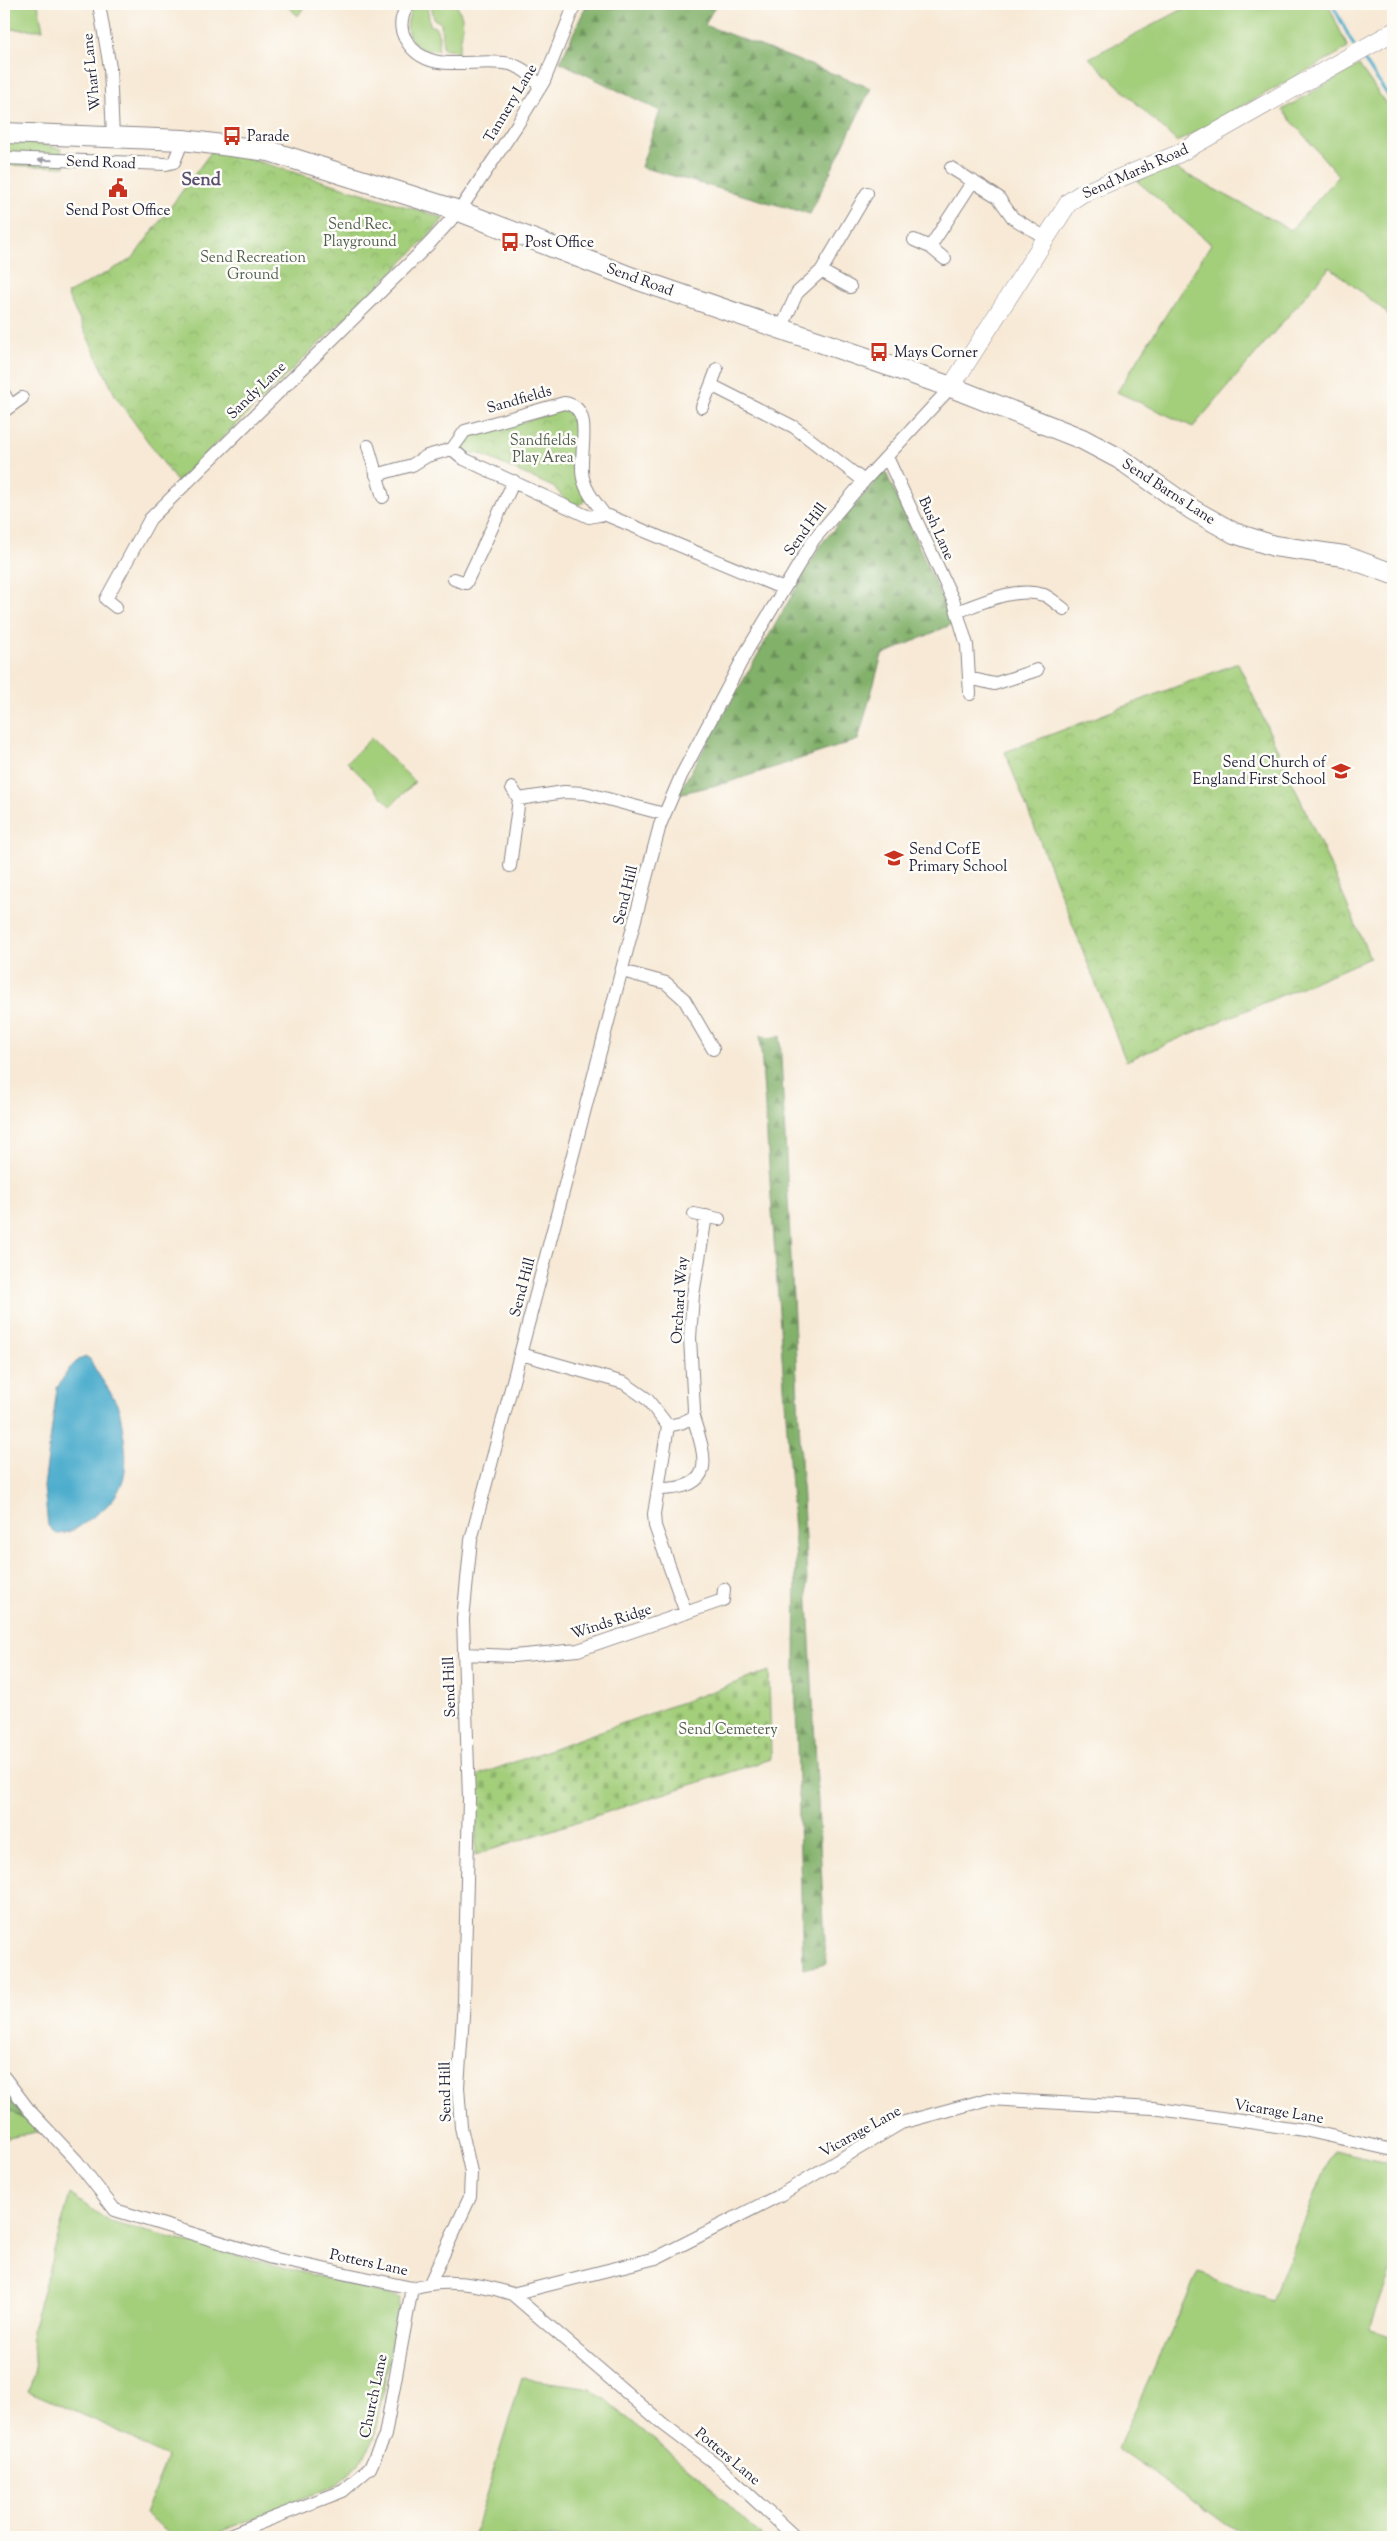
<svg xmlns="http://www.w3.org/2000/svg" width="1397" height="2541" font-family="'Sorts Mill Goudy',serif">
<defs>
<pattern id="forest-firs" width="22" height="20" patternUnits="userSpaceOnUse" patternTransform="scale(1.25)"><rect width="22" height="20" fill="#82b16a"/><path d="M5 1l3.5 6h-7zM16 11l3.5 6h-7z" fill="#6a9058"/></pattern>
<pattern id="cemetery-stones" width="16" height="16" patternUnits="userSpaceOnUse" patternTransform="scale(1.25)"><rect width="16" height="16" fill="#a3ce7a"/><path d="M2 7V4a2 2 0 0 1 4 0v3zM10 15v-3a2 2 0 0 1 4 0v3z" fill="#8cb16a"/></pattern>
<pattern id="park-crowns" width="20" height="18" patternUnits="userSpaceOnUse" patternTransform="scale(1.25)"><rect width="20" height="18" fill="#a3ce7a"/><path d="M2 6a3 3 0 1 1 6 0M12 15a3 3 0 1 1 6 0" fill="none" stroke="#8cb16a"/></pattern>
</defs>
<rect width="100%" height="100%" fill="#fdfcf7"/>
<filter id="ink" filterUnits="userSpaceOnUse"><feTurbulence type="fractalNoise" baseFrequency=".02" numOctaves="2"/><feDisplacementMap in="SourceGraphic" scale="10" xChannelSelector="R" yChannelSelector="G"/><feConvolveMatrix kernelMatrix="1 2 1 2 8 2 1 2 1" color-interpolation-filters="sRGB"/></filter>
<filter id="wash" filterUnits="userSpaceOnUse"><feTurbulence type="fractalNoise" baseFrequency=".0096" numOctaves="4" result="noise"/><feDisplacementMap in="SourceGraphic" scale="20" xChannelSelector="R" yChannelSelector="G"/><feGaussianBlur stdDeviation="1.12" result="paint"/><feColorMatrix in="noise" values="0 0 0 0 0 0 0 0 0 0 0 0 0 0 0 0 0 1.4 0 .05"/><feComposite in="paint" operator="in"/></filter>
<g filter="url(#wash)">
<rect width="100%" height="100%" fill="#f7e9d5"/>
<path fill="#a3ce7a" stroke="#62785a" d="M 4,4 L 38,4 L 43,30 L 4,29 Z
M 285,4 L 306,4 L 298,16 Z
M 414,4 L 427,4 L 430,25 L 436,28 L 439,36 L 438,51 L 432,49 L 427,52 C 403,40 404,25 414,4 Z
M 431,4 L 455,4 C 469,21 460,36 458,55 L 453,50 L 443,48 L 441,23 L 434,19 Z
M 1193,4 L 1328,4 L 1348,48 L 1177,142 L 1089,58 Z
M 1359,65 L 1393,114 L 1393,322 L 1386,312 L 1330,267 L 1193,427 L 1117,392 L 1211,244 L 1137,181 L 1171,166 L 1291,230 L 1339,176 L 1282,110 Z
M 4,139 L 28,141 L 61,149 L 65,167 L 4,165 Z
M 371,738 L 415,782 L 391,806 L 347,762 Z
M 4,2106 L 41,2131 L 4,2139 Z
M 1333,2151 L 1393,2164 L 1393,2265 L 1370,2328 L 1393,2337 L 1393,2537 L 1245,2537 L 1117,2449 L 1198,2273 L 1272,2301 Z
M 70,2194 L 110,2222 L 400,2298 L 374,2439 L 359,2465 L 336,2485 L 207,2537 L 175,2537 L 145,2514 L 167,2458 L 106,2425 L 28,2391 L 35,2374 L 32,2329 Z
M 522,2378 L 591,2388 L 703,2480 L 762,2537 L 473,2537 Z"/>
<path fill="url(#forest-firs)" stroke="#526a52" d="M 587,4 L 716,4 L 705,25 L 871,88 L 810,214 L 641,167 L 660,111 L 560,62 Z
M 885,470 L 953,624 L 882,655 L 858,740 L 729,782 L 678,794 L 822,543 Z
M 760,1035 L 769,1038 L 780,1036 L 826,1964 L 803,1969 L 795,1669 L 796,1561 Z
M 4,2084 L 41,2131 L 4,2106 Z"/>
<path fill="url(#cemetery-stones)" stroke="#62785a" d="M 769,1671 L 771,1759 L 475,1855 L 478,1775 Z"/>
<path fill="url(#park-crowns)" stroke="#62785a" d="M 214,148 L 444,218 L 425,240 L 177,482 L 116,397 L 67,294 L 132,259 Z
M 557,407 L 574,412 L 578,424 L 575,469 L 586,500 C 575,512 562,497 555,488 L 478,453 L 465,453 L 463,442 L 472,434 L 477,435 L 551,414 Z
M 1238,663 L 1327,858 L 1370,958 L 1126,1061 L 1005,752 Z"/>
<path fill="#4faece" stroke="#386884" d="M 86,1357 L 90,1359 C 98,1377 112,1391 119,1409 C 121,1416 122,1425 123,1432 C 129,1467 127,1492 97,1514 C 84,1523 73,1534 56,1534 L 48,1526 L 44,1487 L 57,1388 L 69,1369 L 78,1360 Z"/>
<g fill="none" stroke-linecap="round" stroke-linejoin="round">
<path stroke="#4faece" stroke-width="3" d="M 1332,4 L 1354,46
M 1362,57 L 1393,103"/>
</g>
</g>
<g filter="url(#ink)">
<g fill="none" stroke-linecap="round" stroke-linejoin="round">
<g stroke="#8c8688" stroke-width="14">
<path id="street" d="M 99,4 L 110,68 L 113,137
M 409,4 C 401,15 398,27 406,40 C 428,78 476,56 510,64 C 524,68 533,76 540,88
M 4,158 L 166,164 L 174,162 L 183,140
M 951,168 L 998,197 L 1013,218 L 1046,238
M 914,240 L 930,247 L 973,181
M 930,247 L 945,259
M 821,271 L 850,287
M 781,329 L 797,293 L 821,271 L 867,193
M 717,369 L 711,385 L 794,427 L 864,481
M 4,394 L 11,406
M 702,407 L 711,385
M 4,411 L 22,398
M 368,446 L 383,497
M 452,449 L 465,431 L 564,403 C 597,407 577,455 583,478 C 586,492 596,503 604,514
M 887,457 L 954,602 L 967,645 L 970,694
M 376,475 L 412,465 L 427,456 L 452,449 L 464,459 L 589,517 L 604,514 L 784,589
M 454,579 L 466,583 L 514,481
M 116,607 L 106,599 L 150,519 L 429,244 L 459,211 L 517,125 L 544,81 L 575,4
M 957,612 C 983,602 1016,586 1044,595 C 1051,598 1058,605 1064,609
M 969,678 L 994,684 L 1037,670
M 512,788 L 519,799 L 564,792 L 585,793 L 664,814
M 510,866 L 519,799
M 622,971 L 666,983 L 684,999 L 713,1049
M 694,1214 L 719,1219
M 521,1354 L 624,1383 L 647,1399 L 668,1426
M 659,1489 C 716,1489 707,1460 693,1417
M 686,1613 L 655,1526 L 654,1514 L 668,1426 L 681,1423 L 693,1417 L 694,1410 L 690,1338 L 693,1295 L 706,1216
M 464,1654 L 513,1656 L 578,1650 L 723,1600 L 724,1589
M 4,2077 L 29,2110 L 76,2160 L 115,2210 L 272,2258 L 412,2288 C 445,2278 479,2283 512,2294 L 663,2424 L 716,2464 L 795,2537
M 430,2283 L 470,2197 L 471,2172 L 461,2127 L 458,2087 L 464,2001 L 469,1799 L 463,1619 L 471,1540 L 660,825 L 681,776 L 748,649 L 814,539 L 864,481 L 951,387
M 512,2294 L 656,2258 L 780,2195 L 901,2123 L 989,2099 L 1153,2108 L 1304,2130 L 1393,2150
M 224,2537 L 343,2491 L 370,2468 L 385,2435 L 412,2288"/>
</g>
<g stroke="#8c8688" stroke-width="19">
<path id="secondary" d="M 951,387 L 1069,202 L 1081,194 L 1178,154 L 1393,32"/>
</g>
<g stroke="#8c8688" stroke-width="22">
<path id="primary" d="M 4,133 L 183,140 L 269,151 L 459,211 L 633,278 L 951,387 L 1082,439 L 1120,459 L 1193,510 L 1234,533 L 1274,546 L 1344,556 L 1393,574"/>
</g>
<use href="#street" stroke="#fff" stroke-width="12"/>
<use href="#secondary" stroke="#fff" stroke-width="18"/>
<use href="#primary" stroke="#fff" stroke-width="20"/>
</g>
<defs><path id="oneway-solid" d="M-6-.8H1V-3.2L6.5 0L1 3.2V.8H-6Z" transform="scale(1.25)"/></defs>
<use fill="#9c9ca7" href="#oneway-solid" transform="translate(45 160) rotate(-178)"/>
</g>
<defs>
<g id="bus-bare" transform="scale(1.5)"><path d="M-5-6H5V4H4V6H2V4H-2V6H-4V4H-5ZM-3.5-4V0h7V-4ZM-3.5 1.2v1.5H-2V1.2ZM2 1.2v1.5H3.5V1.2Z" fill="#c8321e" stroke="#fdfcf7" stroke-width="2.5" paint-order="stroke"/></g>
<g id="civic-bare" transform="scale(1.5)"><path d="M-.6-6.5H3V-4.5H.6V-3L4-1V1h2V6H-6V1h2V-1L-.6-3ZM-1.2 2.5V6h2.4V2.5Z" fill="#c8321e" stroke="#fdfcf7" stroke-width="2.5" paint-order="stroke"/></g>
<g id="school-bare" transform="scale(1.5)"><path d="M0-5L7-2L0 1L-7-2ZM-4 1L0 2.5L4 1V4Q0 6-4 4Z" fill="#c8321e" stroke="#fdfcf7" stroke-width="2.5" paint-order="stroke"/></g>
</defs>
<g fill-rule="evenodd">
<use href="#bus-bare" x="232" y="136"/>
<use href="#civic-bare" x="118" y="188"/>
<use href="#bus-bare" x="510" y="242"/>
<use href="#bus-bare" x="879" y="352"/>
<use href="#school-bare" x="1341" y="771"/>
<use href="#school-bare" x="894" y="858"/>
</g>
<g text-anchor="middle" stroke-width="5" stroke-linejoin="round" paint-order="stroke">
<g font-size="15" fill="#22223b" stroke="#fdfcf7">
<text transform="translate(91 72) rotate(-96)" y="5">Wharf Lane</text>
<text transform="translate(510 103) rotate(-59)" y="5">Tannery Lane</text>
<text transform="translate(101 162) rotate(2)" y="5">Send Road</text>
<text transform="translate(1135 171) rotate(-24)" y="5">Send Marsh Road</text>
<text transform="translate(640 279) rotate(20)" y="5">Send Road</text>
<text transform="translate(256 390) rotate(-44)" y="5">Sandy Lane</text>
<text transform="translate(519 399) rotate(-16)" y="5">Sandfields</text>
<text transform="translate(1169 491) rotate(33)" y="5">Send Barns Lane</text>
<text transform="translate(937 528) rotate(66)" y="5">Bush Lane</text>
<text transform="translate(805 529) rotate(-54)" y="5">Send Hill</text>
<text transform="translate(625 895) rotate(-76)" y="5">Send Hill</text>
<text transform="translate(522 1287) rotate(-75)" y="5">Send Hill</text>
<text transform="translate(679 1300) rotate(-86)" y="5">Orchard Way</text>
<text transform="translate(611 1621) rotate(-18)" y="5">Winds Ridge</text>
<text transform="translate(449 1687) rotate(-92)" y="5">Send Hill</text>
<text transform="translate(445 2092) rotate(-91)" y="5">Send Hill</text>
<text transform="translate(1279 2111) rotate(9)" y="5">Vicarage Lane</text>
<text transform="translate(860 2131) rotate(-29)" y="5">Vicarage Lane</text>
<text transform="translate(369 2262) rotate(12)" y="5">Potters Lane</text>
<text transform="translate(373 2396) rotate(-78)" y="5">Church Lane</text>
<text transform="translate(728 2456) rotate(40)" y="5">Potters Lane</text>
</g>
<g font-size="15" fill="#22223b" stroke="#fdfcf7" text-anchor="start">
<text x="247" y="141">Parade</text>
<text x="118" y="215" text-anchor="middle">Send Post Office</text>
<text x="525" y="247">Post Office</text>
<text x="894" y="357">Mays Corner</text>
<text x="1326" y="767" text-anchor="end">Send Church of<tspan x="1326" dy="17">England First School</tspan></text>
<text x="909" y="854">Send CofE<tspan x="909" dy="17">Primary School</tspan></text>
</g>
<g font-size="15" fill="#4f5e51" stroke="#fdfcf7">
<text x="360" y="229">Send Rec.<tspan x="360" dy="17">Playground</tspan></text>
<text x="253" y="262">Send Recreation<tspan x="253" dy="17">Ground</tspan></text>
<text x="543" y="445">Sandfields<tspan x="543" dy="17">Play Area</tspan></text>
<text x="728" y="1734">Send Cemetery</text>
</g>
<g font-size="18" font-weight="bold" fill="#5a4e71" stroke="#fdfcf7">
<text x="201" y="185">Send</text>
</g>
</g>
<rect width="1397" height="2541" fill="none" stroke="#fdfcf7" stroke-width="20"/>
</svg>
